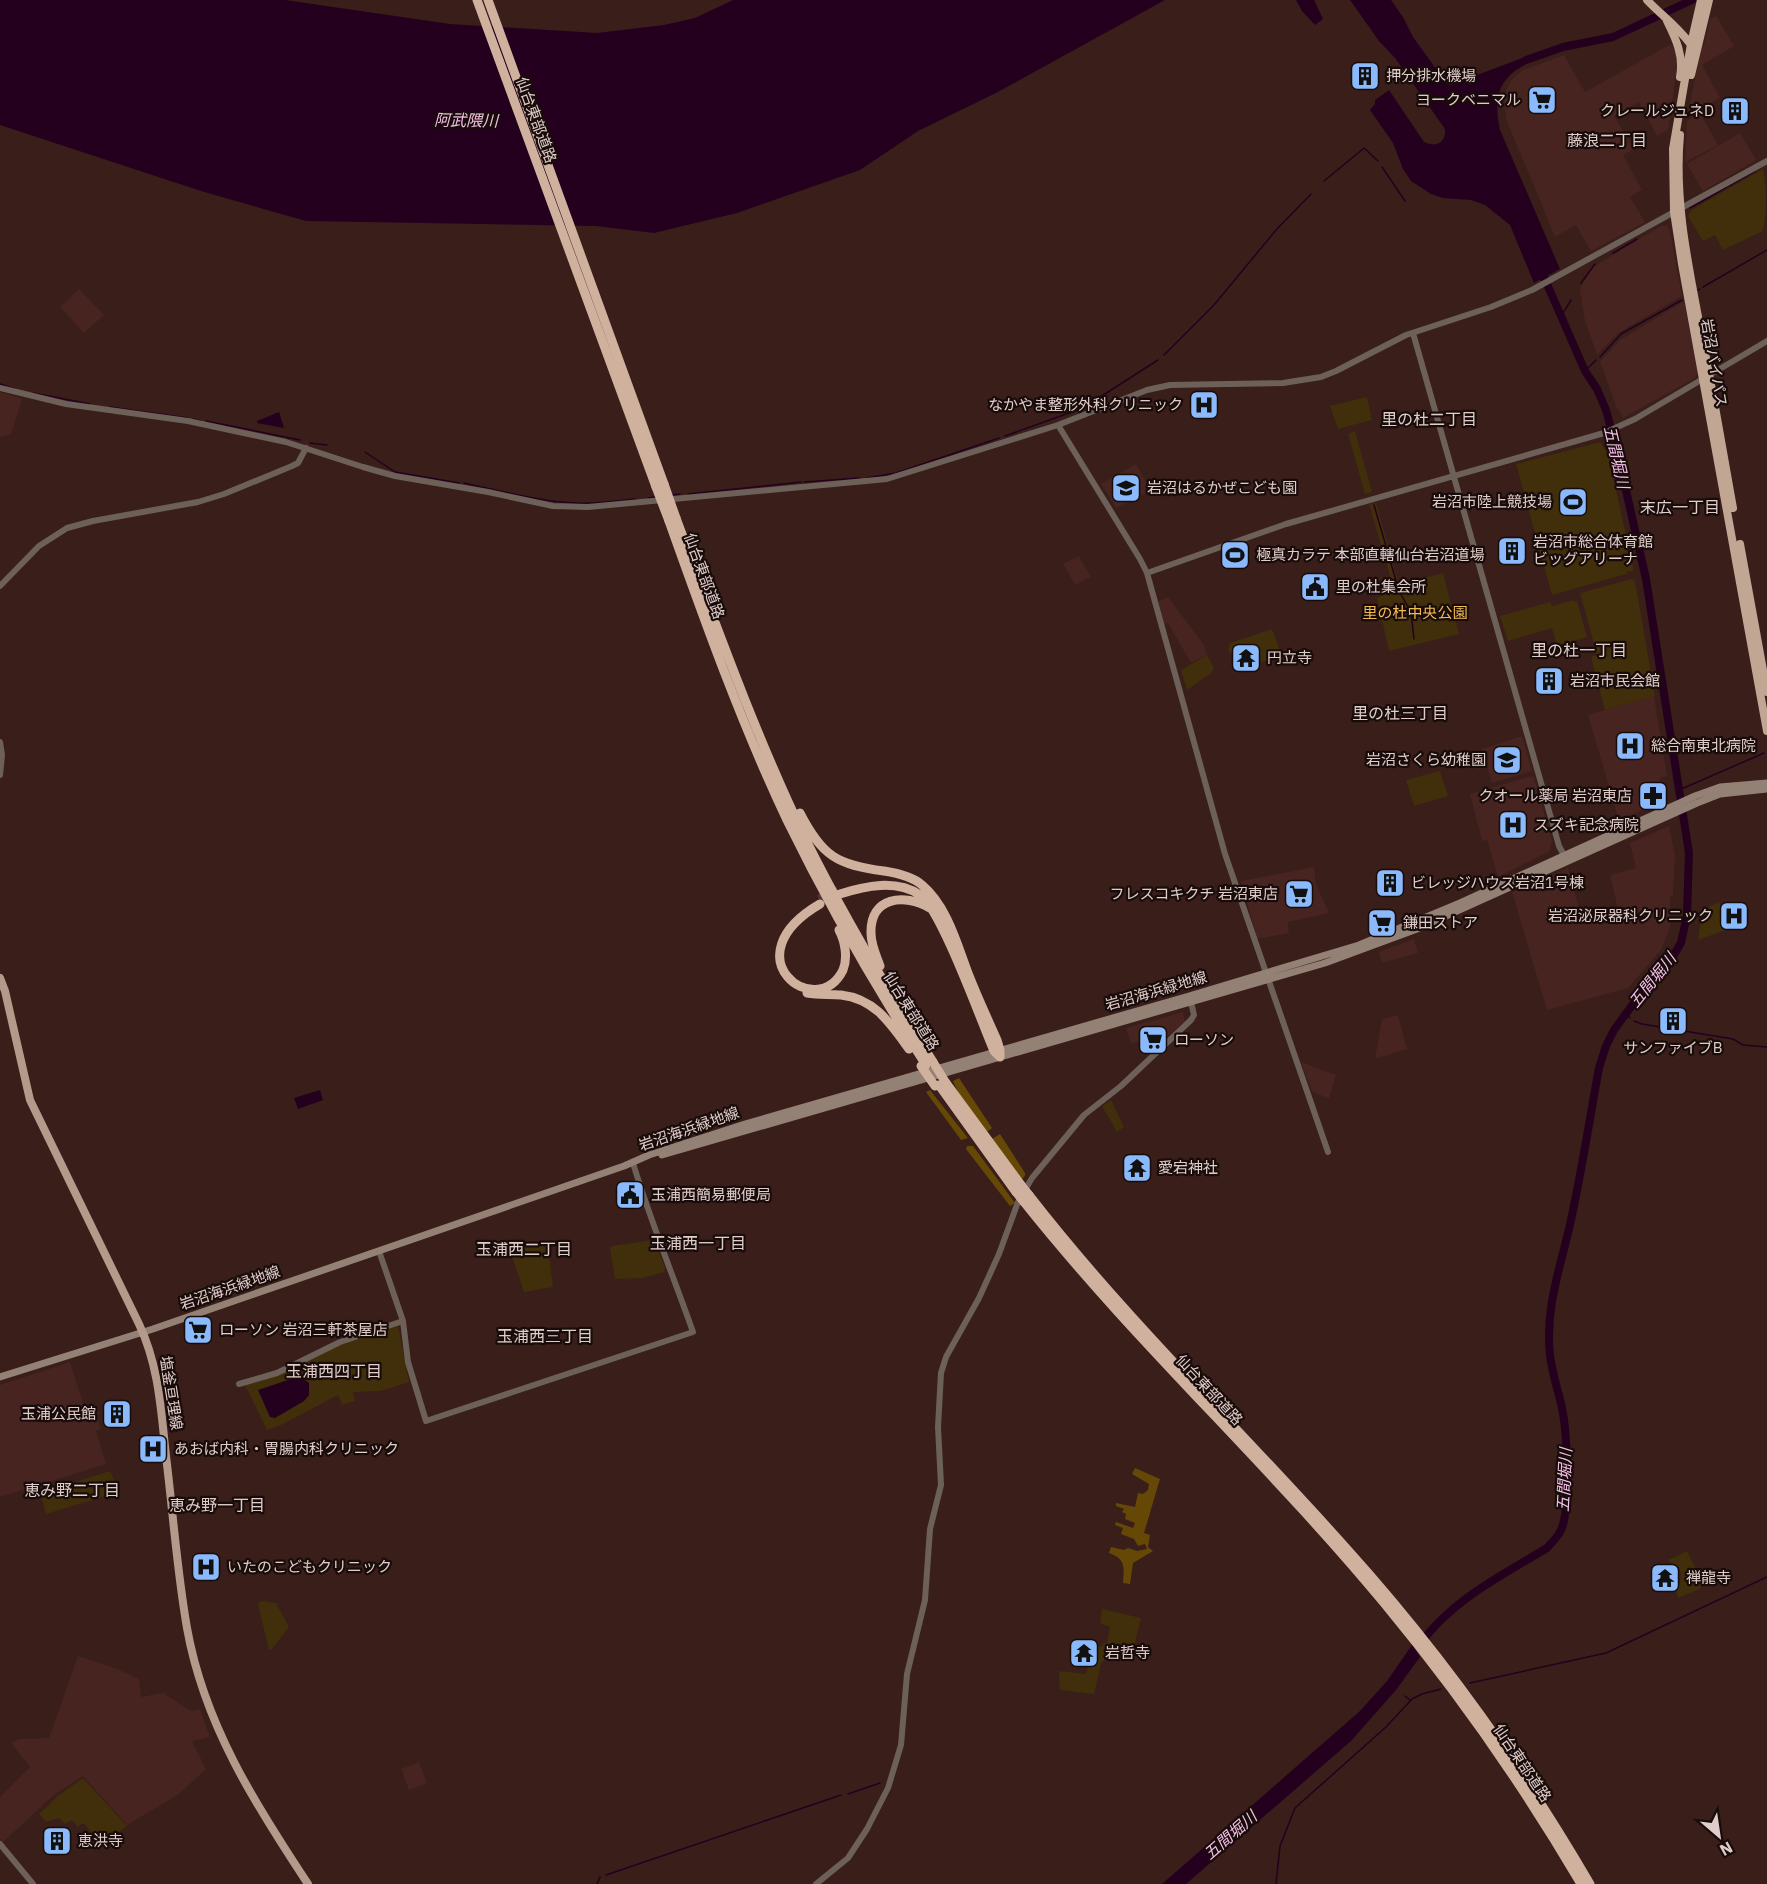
<svg xmlns="http://www.w3.org/2000/svg" width="1767" height="1884" font-family="'IBM Plex Sans','Noto Sans JP',sans-serif">
<rect width="100%" height="100%" fill="#391e1a"/>
<path fill="#472420" d="M 1716,16 L 1734,46 L 1702,65 L 1720,98 L 1687,117 L 1702,45 L 1704,44 L 1710,19 Z
M 1671,44 L 1675,49 L 1677,67 L 1668,130 L 1657,136 L 1639,102 L 1614,116 L 1634,149 L 1623,155 L 1642,190 L 1630,197 L 1645,222 L 1591,251 L 1576,225 L 1555,237 L 1506,119 L 1504,99 L 1506,90 L 1512,79 L 1523,70 L 1564,55 L 1585,92 Z
M 1700,113 L 1718,145 L 1685,162 L 1687,121 Z
M 1740,133 L 1756,160 L 1703,191 L 1687,164 Z
M 1661,226 L 1667,226 L 1670,231 L 1682,296 L 1618,333 L 1597,355 L 1585,321 L 1580,288 L 1593,267 Z
M 79,289 L 104,315 L 84,333 L 60,307 Z
M 1684,301 L 1698,373 L 1695,378 L 1623,418 L 1616,406 L 1600,362 L 1620,340 Z
M 0,392 L 22,399 L 11,434 L 0,437 Z
M 1136,464 L 1151,491 L 1116,508 L 1101,484 Z
M 1079,556 L 1091,577 L 1075,585 L 1063,564 Z
M 1168,597 L 1204,645 L 1207,655 L 1191,663 L 1168,623 L 1164,624 L 1158,602 Z
M 1654,696 L 1667,776 L 1660,778 L 1661,788 L 1646,793 L 1650,806 L 1619,821 L 1588,715 Z
M 1522,736 L 1532,771 L 1492,783 L 1482,749 Z
M 1532,776 L 1534,778 L 1552,840 L 1550,851 L 1498,877 L 1487,840 L 1482,841 L 1470,794 Z
M 1669,826 L 1675,855 L 1673,896 L 1670,897 L 1670,927 L 1661,950 L 1628,988 L 1547,1010 L 1512,892 L 1568,868 L 1582,920 L 1636,906 L 1618,909 L 1610,875 L 1636,868 L 1630,843 Z
M 1314,867 L 1316,884 L 1329,913 L 1288,922 L 1289,933 L 1257,939 L 1241,881 Z
M 1414,939 L 1418,953 L 1382,963 L 1379,952 Z
M 1183,1012 L 1185,1021 L 1148,1054 L 1143,1040 L 1131,1044 L 1126,1028 Z
M 1398,1015 L 1407,1049 L 1375,1059 L 1382,1019 Z
M 1301,1062 L 1336,1075 L 1329,1099 L 1312,1091 Z
M 635,1181 L 639,1195 L 624,1200 L 620,1186 Z
M 70,1362 L 89,1422 L 98,1419 L 101,1429 L 96,1431 L 106,1464 L 0,1497 L 0,1385 Z
M 78,1656 L 120,1670 L 139,1679 L 141,1697 L 163,1693 L 191,1711 L 200,1709 L 210,1737 L 192,1741 L 206,1769 L 178,1795 L 127,1825 L 83,1776 L 55,1794 L 3,1842 L 0,1838 L 0,1797 L 30,1767 L 11,1743 L 19,1739 L 49,1738 Z
M 419,1762 L 427,1783 L 409,1790 L 401,1769 Z"/>
<path fill="#412e0b" d="M 1763,169 C 1767,186 1767,213 1763,231 L 1723,250 L 1715,235 L 1703,241 L 1688,216 L 1691,210 Z
M 1367,397 L 1372,420 L 1338,429 L 1330,406 Z
M 1355,431 L 1372,492 L 1365,494 L 1348,434 Z
M 1600,442 L 1608,454 L 1634,571 L 1628,571 L 1626,574 L 1552,595 L 1516,464 Z
M 1376,503 L 1399,585 L 1443,573 L 1459,634 L 1389,651 L 1377,598 L 1394,590 L 1369,504 Z
M 1631,579 L 1635,581 L 1655,696 L 1605,710 L 1591,657 L 1597,655 L 1580,593 Z
M 1573,600 L 1574,602 L 1577,601 L 1587,637 L 1557,646 L 1552,628 L 1508,641 L 1500,616 L 1550,602 L 1552,606 Z
M 1272,629 L 1282,656 L 1254,664 L 1252,651 L 1233,654 L 1228,652 L 1230,643 Z
M 1207,655 L 1214,668 L 1211,673 L 1187,690 L 1181,670 Z
M 1440,771 L 1448,796 L 1414,806 L 1406,780 Z
M 1719,902 L 1728,929 L 1698,940 L 1702,910 Z
M 1111,1100 L 1124,1127 L 1117,1132 L 1102,1106 Z
M 652,1240 L 655,1242 L 665,1268 L 664,1272 L 643,1278 L 615,1279 L 610,1248 L 612,1246 Z
M 542,1241 L 545,1242 L 549,1256 L 553,1287 L 524,1292 L 510,1251 L 511,1248 Z
M 398,1325 L 409,1382 L 381,1391 L 353,1392 L 355,1401 L 342,1405 L 338,1395 L 281,1425 L 267,1430 L 245,1385 L 341,1344 Z
M 110,1471 L 118,1489 L 115,1493 L 46,1514 L 40,1493 Z
M 1687,1551 L 1702,1581 L 1700,1589 L 1678,1598 L 1675,1588 C 1682,1583 1681,1577 1680,1569 L 1668,1560 Z
M 261,1601 L 276,1603 L 289,1627 L 271,1650 L 269,1650 L 258,1604 Z
M 1102,1609 L 1141,1618 L 1132,1655 L 1106,1651 L 1105,1659 L 1101,1664 L 1094,1694 L 1060,1690 L 1059,1671 L 1086,1674 L 1094,1645 L 1101,1647 L 1103,1643 L 1107,1643 L 1110,1627 L 1100,1623 Z
M 83,1778 L 127,1826 L 101,1845 L 84,1823 L 77,1827 L 72,1820 L 65,1824 L 59,1818 L 46,1822 L 39,1814 L 59,1795 Z"/>
<path fill="#654806" d="M 959,1078 L 992,1128 L 985,1133 L 960,1097 L 953,1081 Z
M 930,1090 L 968,1138 L 961,1140 L 926,1092 Z
M 1000,1134 L 1025,1173 L 1025,1176 L 1021,1180 L 992,1139 Z
M 967,1146 L 973,1146 L 1015,1203 L 1010,1206 L 966,1149 Z
M 1135,1468 L 1160,1479 L 1144,1533 L 1150,1535 L 1148,1547 L 1153,1551 L 1133,1563 L 1130,1584 L 1123,1583 C 1124,1567 1126,1559 1109,1553 L 1111,1547 L 1124,1550 L 1128,1548 L 1137,1551 L 1147,1549 L 1145,1544 L 1138,1546 L 1134,1539 L 1121,1534 L 1123,1528 L 1115,1525 L 1116,1522 L 1133,1528 L 1135,1523 L 1125,1519 L 1126,1514 L 1122,1512 L 1124,1509 L 1116,1506 L 1116,1503 L 1135,1507 L 1138,1493 L 1143,1494 L 1148,1490 L 1149,1484 L 1132,1474 Z"/>
<path fill="#24001e" d="M 0,0 L 285,0 L 450,24 L 597,33 L 664,25 L 695,18 L 733,0 L 1165,0 L 996,93 L 918,131 L 860,170 L 737,213 L 654,233 L 596,226 L 306,221 L 201,191 L 0,125 Z
M 1296,0 L 1314,0 L 1323,19 L 1315,25 L 1302,11 Z
M 1350,0 L 1391,0 L 1403,17 L 1413,37 L 1447,84 L 1451,85 L 1535,53 L 1538,59 C 1501,73 1492,92 1500,130 L 1560,269 L 1534,283 L 1510,225 L 1485,205 L 1471,200 L 1443,198 L 1431,194 L 1411,181 L 1403,169 L 1393,143 L 1370,110 L 1375,104 L 1375,100 L 1389,90 L 1424,142 C 1437,148 1446,142 1445,129 L 1395,58 L 1379,41 Z
M 279,412 L 284,428 L 257,423 L 257,421 Z
M 320,1090 L 323,1100 L 298,1109 L 294,1098 Z
M 297,1377 L 302,1378 L 309,1383 L 309,1395 L 304,1401 L 275,1418 L 270,1417 L 258,1390 Z
M 1412,1645 L 1420,1657 L 1396,1690 L 1351,1741 L 1186,1884 L 1162,1884 L 1360,1711 L 1387,1681 Z"/>
<g fill="none" stroke-linecap="round" stroke-linejoin="round">
<path stroke="#24001e" stroke-width="1.5" d="M 1382,167 L 1405,201
M 1324,181 L 1364,148 L 1378,161
M 1729,186 L 1755,171
M 1690,208 L 1727,187
M 1613,253 L 1637,239
M 1581,283 L 1595,264
M 1703,287 L 1767,250
M 1698,290 L 1700,289
M 1562,315 L 1571,300
M 1164,355 L 1214,305 L 1276,230 L 1311,194
M 1600,357 L 1621,334 L 1682,300
M 1585,371 L 1596,360
M 0,384 L 15,389
M 33,393 L 90,404
M 110,407 L 188,418
M 193,419 L 201,421
M 206,421 L 300,440
M 1005,436 L 1083,408 L 1158,360
M 310,443 L 327,445
M 365,452 L 395,472 L 459,483
M 866,478 L 896,473 L 999,438
M 804,482 L 860,478
M 464,483 C 501,491 538,501 575,503 C 596,504 616,501 636,499
M 688,494 L 801,482
M 672,495 L 680,494
M 648,498 L 656,497
M 1374,505 L 1399,591 L 1411,612 L 1414,639
M 1679,790 L 1764,753
M 1625,1013 L 1630,1018
M 1634,1021 L 1642,1024 L 1733,1039 L 1743,1045 L 1767,1047
M 1470,1683 L 1606,1653 L 1767,1577
M 1405,1696 L 1410,1700
M 848,1794 L 880,1783
M 606,1875 L 841,1795
M 597,1884 L 600,1877
M 1276,1884 L 1280,1846 L 1295,1808 L 1386,1727 L 1412,1699 L 1422,1694 L 1441,1689"/>
<path stroke="#24001e" stroke-width="8" d="M 1526,60 L 1563,47 L 1613,37 L 1692,0
M 1420,1644 C 1453,1599 1501,1576 1547,1548 C 1552,1542 1558,1537 1561,1530 C 1571,1508 1567,1433 1562,1408 C 1558,1390 1552,1373 1550,1355 C 1545,1311 1559,1271 1569,1229 C 1581,1176 1589,1122 1599,1068 L 1606,1046 L 1614,1030 L 1636,1000 L 1666,968 L 1681,943 L 1687,915 L 1689,853 L 1646,579 L 1618,455 L 1606,410 L 1597,389 L 1585,371 L 1540,268"/>
<path stroke="#523834" stroke-width="9" stroke-dasharray="9 4.5" stroke-linecap="butt" d="M 819,899 L 838,890"/>
<path stroke="#6c6059" stroke-width="6" d="M 1413,333 L 1559,846 L 1566,859
M 0,388 L 66,404 L 188,421 L 286,442 L 363,467 L 395,476 L 488,492 L 553,506 L 588,507 L 887,479 L 1058,425 L 1147,390 L 1170,385 L 1283,383 L 1321,377 L 1336,371 L 1406,335 L 1491,307 L 1532,290 L 1767,161
M 1058,425 L 1140,559 L 1147,573 L 1225,854 L 1328,1152
M 1147,573 L 1286,524 L 1604,433 L 1635,419 L 1767,341
M 0,586 L 39,546 L 67,528 L 93,521 L 198,502 L 224,494 L 292,466 L 298,463 L 306,448
M 0,742 L 2,755 L 0,775
M 379,1251 L 403,1321 L 408,1362 L 426,1421 L 693,1332 C 673,1275 650,1220 633,1163
M 239,1384 L 277,1373 L 340,1342 L 403,1321
M 0,1844 L 33,1884
M 816,1884 L 848,1858 L 867,1829 L 888,1788 L 901,1745 L 907,1674 L 925,1600 L 930,1529 L 941,1485 L 938,1427 L 941,1373 L 946,1357 L 979,1298 L 999,1254 L 1018,1202 L 1032,1178 L 1084,1115 L 1121,1086 L 1191,1020 L 1194,1015 L 1190,998"/>
<path stroke="#948175" stroke-width="7" d="M 662,1155 L 1325,963 L 1417,929 L 1697,803 L 1720,794 L 1767,789
M 0,1377 L 153,1329 L 624,1166 L 649,1155 L 745,1124 L 1189,996 L 1359,945 L 1460,903 L 1695,796 L 1720,787 L 1767,783"/>
<path stroke="#b39a8a" stroke-width="8" d="M 0,978 L 5,991 L 30,1100 L 139,1324 C 159,1366 161,1411 166,1456 C 173,1513 177,1571 187,1628 C 204,1724 255,1804 308,1884"/>
<path stroke="#c1a694" stroke-width="8" d="M 1647,0 C 1662,16 1681,29 1693,48
M 1701,0 L 1691,44 L 1673,149 L 1674,212 L 1682,264 L 1767,731
M 1667,21 C 1676,39 1684,56 1680,77
M 1691,75 L 1709,0
M 1680,135 C 1674,200 1688,264 1700,327 C 1712,387 1722,447 1733,508
M 1740,544 L 1767,692"/>
<path stroke="#cfb19d" stroke-width="9" d="M 477,0 L 656,487
M 488,0 L 664,484
M 676,518 C 716,625 755,734 805,838 C 843,915 887,989 933,1062
M 669,521 C 705,622 741,723 787,820 C 828,904 875,986 926,1065
M 800,813 C 822,856 837,865 884,871 C 897,873 912,876 922,885 C 947,906 957,944 968,973 C 977,996 987,1018 997,1040 L 1000,1050 L 1000,1057
M 840,894 C 865,886 896,879 920,895 C 941,909 981,1021 994,1051 L 1000,1057
M 820,904 C 729,957 817,1023 843,970 C 848,958 845,941 839,930
M 880,966 C 876,955 871,945 871,933 C 870,897 904,893 930,908
M 807,993 C 818,995 830,994 841,995 C 875,999 890,1023 909,1049
M 946,1083 L 1021,1185
M 939,1085 L 1016,1192
M 1029,1195 C 1126,1320 1241,1430 1346,1548 C 1439,1651 1520,1764 1590,1884
M 1024,1202 C 1136,1343 1269,1464 1384,1603 C 1457,1691 1523,1785 1581,1884"/>
<path stroke="#cfb19d" stroke-width="9" d="M 664,484 L 676,518
M 656,487 L 669,521
M 933,1062 L 946,1083
M 921,1066 L 935,1086
M 1021,1185 L 1029,1195
M 1016,1192 L 1024,1202"/>
</g>
<defs>
<g id="building-square" transform="scale(1.5)"><rect x="-9" y="-9" width="18" height="18" rx="4" fill="#8abafc" stroke="#180c0a"/><path d="M-4-6H4V6H1V3H-1V6H-4ZM-2.5-4.3h1.7v1.8h-1.7ZM.8-4.3h1.7v1.8H.8ZM-2.5-1h1.7V.8h-1.7ZM.8-1h1.7V.8H.8Z" fill="#111"/></g>
<g id="supermarket-square" transform="scale(1.5)"><rect x="-9" y="-9" width="18" height="18" rx="4" fill="#8abafc" stroke="#180c0a"/><path d="M-6-5.5h2.5l.6 2H6L4.5 2H-2.5L-4.4-4H-6ZM-1.5 3.2a1.3 1.3 0 1 0 .1 0ZM3 3.2a1.3 1.3 0 1 0 .1 0Z" fill="#111"/></g>
<g id="hospital-square" transform="scale(1.5)"><rect x="-9" y="-9" width="18" height="18" rx="4" fill="#8abafc" stroke="#180c0a"/><path d="M-5-5h3v3.5h4V-5h3V5h-3V1.5h-4V5h-3Z" fill="#111"/></g>
<g id="school-square" transform="scale(1.5)"><rect x="-9" y="-9" width="18" height="18" rx="4" fill="#8abafc" stroke="#180c0a"/><path d="M0-5L7-2L0 1L-7-2ZM-4 1L0 2.5L4 1V4Q0 6-4 4Z" fill="#111"/></g>
<g id="stadium-square" transform="scale(1.5)"><rect x="-9" y="-9" width="18" height="18" rx="4" fill="#8abafc" stroke="#180c0a"/><path d="M0-5a6.5 5 0 1 0 0 10a6.5 5 0 1 0 0-10ZM-3.5-1.8h7v3.6h-7Z" fill="#111"/></g>
<g id="civic-square" transform="scale(1.5)"><rect x="-9" y="-9" width="18" height="18" rx="4" fill="#8abafc" stroke="#180c0a"/><path d="M-.6-6.5H3V-4.5H.6V-3L4-1V1h2V6H-6V1h2V-1L-.6-3ZM-1.2 2.5V6h2.4V2.5Z" fill="#111"/></g>
<g id="temple-square" transform="scale(1.5)"><rect x="-9" y="-9" width="18" height="18" rx="4" fill="#8abafc" stroke="#180c0a"/><path d="M0-6L5-2H3V0L6.5 2.5H4V6H1.5V3h-3V6H-4V2.5H-6.5L-3 0V-2H-5Z" fill="#111"/></g>
<g id="pharmacy-square" transform="scale(1.5)"><rect x="-9" y="-9" width="18" height="18" rx="4" fill="#8abafc" stroke="#180c0a"/><path d="M-2-6h4v4h4v4h-4v4h-4v-4h-4v-4h4Z" fill="#111"/></g>
</defs>
<g fill-rule="evenodd">
<use href="#building-square" x="1365" y="76"/>
<use href="#supermarket-square" x="1542" y="100"/>
<use href="#building-square" x="1735" y="111"/>
<use href="#hospital-square" x="1204" y="405"/>
<use href="#school-square" x="1126" y="488"/>
<use href="#stadium-square" x="1573" y="502"/>
<use href="#building-square" x="1512" y="551"/>
<use href="#stadium-square" x="1235" y="555"/>
<use href="#civic-square" x="1315" y="587"/>
<use href="#temple-square" x="1246" y="658"/>
<use href="#building-square" x="1549" y="681"/>
<use href="#hospital-square" x="1630" y="746"/>
<use href="#school-square" x="1507" y="760"/>
<use href="#pharmacy-square" x="1653" y="796"/>
<use href="#hospital-square" x="1513" y="825"/>
<use href="#building-square" x="1390" y="883"/>
<use href="#supermarket-square" x="1299" y="894"/>
<use href="#hospital-square" x="1734" y="916"/>
<use href="#supermarket-square" x="1382" y="923"/>
<use href="#building-square" x="1673" y="1021"/>
<use href="#supermarket-square" x="1153" y="1040"/>
<use href="#temple-square" x="1137" y="1168"/>
<use href="#civic-square" x="630" y="1195"/>
<use href="#supermarket-square" x="198" y="1330"/>
<use href="#building-square" x="117" y="1414"/>
<use href="#hospital-square" x="153" y="1449"/>
<use href="#hospital-square" x="206" y="1567"/>
<use href="#temple-square" x="1665" y="1578"/>
<use href="#temple-square" x="1084" y="1653"/>
<use href="#building-square" x="57" y="1841"/>
</g>
<g text-anchor="middle" stroke-width="4.5" stroke-linejoin="round" paint-order="stroke">
<g font-size="15" fill="#e0ccc9" stroke="#180c0a" text-anchor="start">
<text x="1386" y="81">押分排水機場</text>
<text x="1521" y="105" text-anchor="end">ヨークベニマル</text>
<text x="1714" y="116" text-anchor="end">クレールジュネD</text>
<text x="1183" y="410" text-anchor="end">なかやま整形外科クリニック</text>
<text x="1147" y="493">岩沼はるかぜこども園</text>
<text x="1552" y="507" text-anchor="end">岩沼市陸上競技場</text>
<text x="1533" y="547">岩沼市総合体育館<tspan x="1533" dy="17">ビッグアリーナ</tspan></text>
<text x="1256" y="560">極真カラテ 本部直轄仙台岩沼道場</text>
<text x="1336" y="592">里の杜集会所</text>
<text x="1267" y="663">円立寺</text>
<text x="1570" y="686">岩沼市民会館</text>
<text x="1651" y="751">総合南東北病院</text>
<text x="1486" y="765" text-anchor="end">岩沼さくら幼稚園</text>
<text x="1632" y="801" text-anchor="end">クオール薬局 岩沼東店</text>
<text x="1534" y="830">スズキ記念病院</text>
<text x="1411" y="888">ビレッジハウス岩沼1号棟</text>
<text x="1278" y="899" text-anchor="end">フレスコキクチ 岩沼東店</text>
<text x="1713" y="921" text-anchor="end">岩沼泌尿器科クリニック</text>
<text x="1403" y="928">鎌田ストア</text>
<text x="1174" y="1045">ローソン</text>
<text x="1673" y="1053" text-anchor="middle">サンファイブB</text>
<text x="1158" y="1173">愛宕神社</text>
<text x="651" y="1200">玉浦西簡易郵便局</text>
<text x="219" y="1335">ローソン 岩沼三軒茶屋店</text>
<text x="96" y="1419" text-anchor="end">玉浦公民館</text>
<text x="174" y="1454">あおば内科・胃腸内科クリニック</text>
<text x="227" y="1572">いたのこどもクリニック</text>
<text x="1686" y="1583">禅龍寺</text>
<text x="1105" y="1658">岩哲寺</text>
<text x="78" y="1846">恵洪寺</text>
</g>
<g font-size="15" fill="#e0ccc9" stroke="#180c0a">
<text transform="translate(536 120) rotate(70)" y="5">仙台東部道路</text>
<text transform="translate(1714 363) rotate(80)" y="5">岩沼バイパス</text>
<text transform="translate(704 576) rotate(70)" y="5">仙台東部道路</text>
<text transform="translate(1156 991) rotate(-16)" y="5">岩沼海浜緑地線</text>
<text transform="translate(911 1011) rotate(58)" y="5">仙台東部道路</text>
<text transform="translate(689 1129) rotate(-19)" y="5">岩沼海浜緑地線</text>
<text transform="translate(230 1288) rotate(-19)" y="5">岩沼海浜緑地線</text>
<text transform="translate(1209 1390) rotate(47)" y="5">仙台東部道路</text>
<text transform="translate(171 1393) rotate(81)" y="5">塩釜亘理線</text>
<text transform="translate(1522 1763) rotate(56)" y="5">仙台東部道路</text>
</g>
<g font-size="15" fill="#f2bb54" stroke="#180c0a">
<text x="1415" y="618">里の杜中央公園</text>
</g>
<g font-size="16" font-style="italic" fill="#f5bfe8" stroke="#180c0a">
<text transform="translate(466 120) rotate(1)" y="6">阿武隈川</text>
<text transform="translate(1617 457) rotate(77)" y="6">五間堀川</text>
<text transform="translate(1652 980) rotate(-51)" y="6">五間堀川</text>
<text transform="translate(1564 1480) rotate(-87)" y="6">五間堀川</text>
<text transform="translate(1230 1835) rotate(-41)" y="6">五間堀川</text>
</g>
<g font-size="16" fill="#e0ccc9" stroke="#180c0a">
<text x="1607" y="146">藤浪二丁目</text>
<text x="1429" y="425">里の杜二丁目</text>
<text x="1680" y="513">末広一丁目</text>
<text x="1579" y="656">里の杜一丁目</text>
<text x="1400" y="719">里の杜三丁目</text>
<text x="698" y="1249">玉浦西一丁目</text>
<text x="524" y="1255">玉浦西二丁目</text>
<text x="545" y="1342">玉浦西三丁目</text>
<text x="334" y="1377">玉浦西四丁目</text>
<text x="72" y="1496">恵み野二丁目</text>
<text x="217" y="1511">恵み野一丁目</text>
</g>
</g>
<g transform="translate(1719 1836) rotate(151)" stroke="#180c0a" stroke-width="4.5" paint-order="stroke">
<path d="M0-4.5L10 22L0 15L-10 22Z" fill="#e0ccc9"/>
<text y="-9" font-size="16" font-weight="bold" text-anchor="middle" fill="#e0ccc9">N</text>
</g>
</svg>
